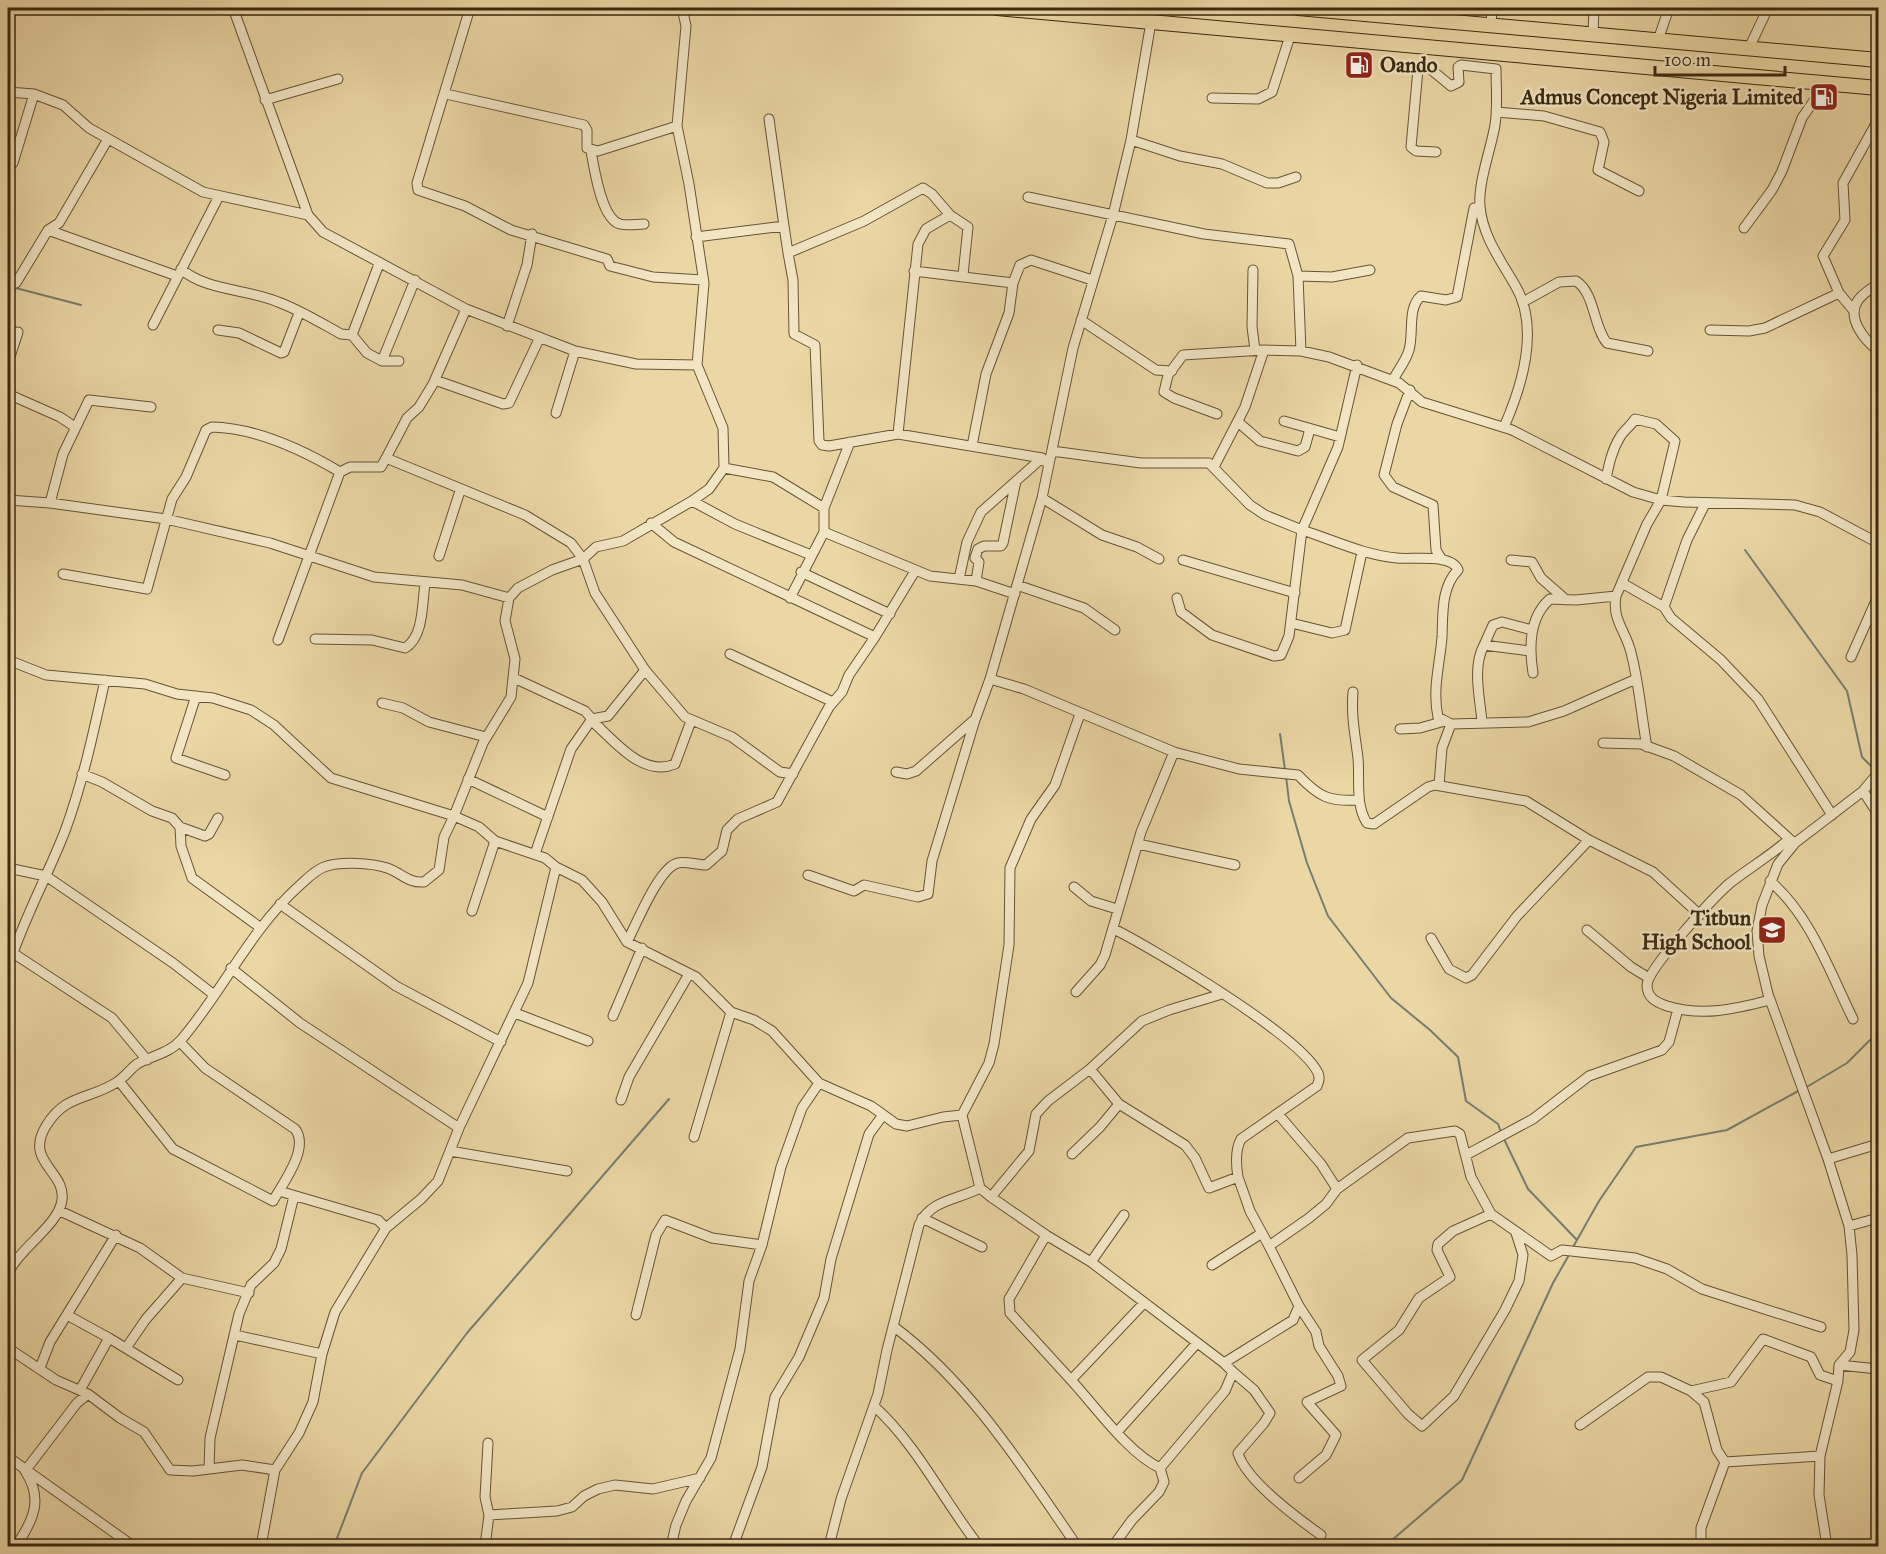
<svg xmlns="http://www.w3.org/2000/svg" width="1886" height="1554" font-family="'IM FELL Great Primer',serif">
<rect width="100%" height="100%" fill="#ead7a4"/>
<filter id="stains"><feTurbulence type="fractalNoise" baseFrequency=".00333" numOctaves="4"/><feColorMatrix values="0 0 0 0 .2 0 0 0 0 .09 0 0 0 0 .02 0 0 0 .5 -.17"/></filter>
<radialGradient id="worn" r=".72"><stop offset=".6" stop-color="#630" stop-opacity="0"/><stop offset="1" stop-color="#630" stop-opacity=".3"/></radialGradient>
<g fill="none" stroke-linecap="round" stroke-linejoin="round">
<path stroke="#757e71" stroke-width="2" d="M 8,286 L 81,305
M 1745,550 L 1847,691 L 1862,757 L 1876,771
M 1280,734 L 1285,770
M 1286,776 L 1289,801 L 1307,863 L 1328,916 L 1391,998 L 1430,1030 L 1458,1057 L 1466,1101 L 1498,1124 L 1501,1132
M 1805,1088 L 1847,1063 L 1878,1032
M 1503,1137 L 1528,1189 L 1577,1240
M 1573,1247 L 1599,1201 L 1636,1147 L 1727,1130 L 1800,1090
M 334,1546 L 362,1473 L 467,1333 L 669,1099
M 1385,1546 L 1462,1480 L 1553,1283 L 1569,1255"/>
<g stroke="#665435" stroke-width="11">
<path id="minor" d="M 233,8 L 302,198 L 308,215 L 323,232 L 466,309 L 575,351 L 636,364 L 697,365
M 470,8 L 417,183 L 418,190 L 465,206 L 511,230 L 607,259 L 610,266 L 653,277 L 703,280
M 1491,24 L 1492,8
M 1593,34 L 1594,8
M 1658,40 L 1669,8
M 1749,48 L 1768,8
M 8,92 L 34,94 L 63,105 L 89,128 L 203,192 L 308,215
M 446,94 L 584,125 L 587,130 L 587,148 L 598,151 L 677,126
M 1212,98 L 1258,99 L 1272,92 L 1290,36
M 265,100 L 338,79
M 1496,112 L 1544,116 L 1600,132 L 1604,142 L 1598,170 L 1639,191
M 1131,140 L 1180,156 L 1222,164 L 1267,183 L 1278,183 L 1296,177
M 591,151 C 594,167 601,219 620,224 C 627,226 637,224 644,224
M 1436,152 L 1416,151 L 1411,147 L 1418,69 L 1428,67 L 1451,86 L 1459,82 L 1458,67 L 1461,65 L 1496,69 C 1496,87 1498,107 1495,125 C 1491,149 1478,182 1480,206 C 1482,235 1501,261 1515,285 C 1540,327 1522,386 1504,427
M 8,166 L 13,163 L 34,94
M 1028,197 L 1204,234 L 1289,244 L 1298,276 L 1301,351
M 784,226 L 788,253
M 1744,228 L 1772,190 L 1782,171 L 1802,118 L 1826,83
M 48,230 L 177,276
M 696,237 L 784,226 L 769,119
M 181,269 C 206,291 248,289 278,302 C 300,310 321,323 341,334 L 352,335 L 367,353 L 382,361
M 1253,270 L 1252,327 L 1255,350
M 914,271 L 1013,283 L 1020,265 L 1031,260 L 1092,280
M 963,275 L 968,227 L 950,215 L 932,194 L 923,188 L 864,221 L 788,253 L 793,280 L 794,334 L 815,345 L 819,441 L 822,445 L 829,446 L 898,434 L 1042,458 L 1049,465
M 1298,276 L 1332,277 L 1370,270
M 16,283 L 48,230 L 59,223 L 108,139
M 1878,284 C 1871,289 1861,294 1857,302 C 1847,319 1865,341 1878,350
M 1523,302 L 1559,282 L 1576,281 C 1595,293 1593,326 1607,343 L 1648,351
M 1854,311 L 1839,293 L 1823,256 L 1845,220 L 1843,183 L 1878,120
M 1081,320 L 1156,370 L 1172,371
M 153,325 L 219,196
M 507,326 L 527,265 L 532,234
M 218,330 L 239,333 L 281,353 L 284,352 L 299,313
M 1710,330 L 1749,331 L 1765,328 L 1839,293
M 352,335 L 379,264
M 399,361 L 382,361 L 415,280
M 8,363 L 18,332
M 1357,365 L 1338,447 L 1302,530 C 1333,540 1364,555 1397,558 C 1412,560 1452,553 1458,570 C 1441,587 1443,614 1442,637 C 1440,664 1432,689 1438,717 L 1451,724 L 1528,722 L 1564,711 L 1636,679
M 435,380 L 503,404 L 509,403 L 540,337
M 1393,380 C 1398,370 1406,361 1409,350 C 1414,333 1407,308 1421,296 L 1446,300 L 1457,297 L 1474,208
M 1410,390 L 1397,424 L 1384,475 L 1393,487 L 1433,505 L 1436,550 L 1442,560
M 8,394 L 60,417 L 75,427
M 556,413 L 575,351
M 1217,414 L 1174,398 L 1164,392 L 1168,375 L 1183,355 L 1264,350 L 1301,351 L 1329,357 L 1399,383 L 1422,402 L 1512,430 L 1633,492 L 1661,500 L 1684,502 L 1795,505 L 1820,512 L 1878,543
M 1284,421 L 1340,437
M 1238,422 L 1260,441 L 1298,451 L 1305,447 L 1310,429
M 898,434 L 918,244 L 926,229 L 950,215
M 972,446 L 986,374 L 1009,313 L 1013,283
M 1052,451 L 1141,463 L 1209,463 L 1250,505 L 1265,515 L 1302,530 L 1289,636 L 1281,655 L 1274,656 L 1212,635 L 1181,612 L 1177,598
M 386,458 L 407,418 L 419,407 L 433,384 L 466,309
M 1214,467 L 1245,407 L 1264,350
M 724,468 L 773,477 L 824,508
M 1606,479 C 1609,464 1612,450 1620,437 C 1624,430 1630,427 1635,419 L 1656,424 L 1675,441 L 1661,500 L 1647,524 L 1616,596 C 1612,618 1624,629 1630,649 C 1639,680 1641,715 1647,747
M 1042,498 L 1102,535 L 1137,547 L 1159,559
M 8,500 L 50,503 L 166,519 L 270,543 L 374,577 L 462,585 L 509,598
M 692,501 L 735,524 L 811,555
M 50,503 L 63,454 L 89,400 L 151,407
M 1705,504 L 1687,540 L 1664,607 L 1671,618 L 1721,660 L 1758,699 L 1832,815
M 651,523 L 674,542 L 875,637
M 824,532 L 930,576 L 976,581 L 1015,594
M 439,556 L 460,491
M 1183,560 L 1295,593
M 1511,560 L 1532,562 L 1541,578 L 1566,600
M 801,572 L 890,614
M 63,574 L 147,589 L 172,499 L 186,477 L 206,430 L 212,427 C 256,428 303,450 340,472
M 959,579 L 967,542 L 981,512 L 1042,458
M 976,581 L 979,562 L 975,558 L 978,549 L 984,546 L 1001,546 L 1003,543 L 1016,481
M 1622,583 L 1664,607
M 1017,585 L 1084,608 L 1115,630
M 790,598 L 824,532 L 824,508 L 850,442
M 1291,623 L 1332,633 L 1345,630 L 1362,552
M 315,639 L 372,640 L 405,648 C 424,637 422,603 425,584
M 278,640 L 340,472 L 350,467 L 381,467 L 386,458 L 525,515 L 571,543 L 583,559 L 595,593 L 645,670 L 685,717 L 732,737 L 780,772 L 793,774
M 1484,645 L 1493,625 L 1502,622 L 1532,630
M 730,654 L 833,702
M 1851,657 L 1878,596
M 8,660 L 46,675 L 145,684 L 177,694 L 213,698 L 251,710 L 274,725 L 331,778 L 454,816 L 483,743 L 511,697 L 515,659 L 505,621 L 509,598 L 518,588 L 552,570 L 583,559 L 596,547 L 623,541 L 692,501 L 709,489 L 724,468 L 723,428 L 697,365 L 704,283 L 689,184 L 677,126 L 686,26 L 682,8
M 1533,673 C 1529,648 1529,617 1550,599 L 1576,600 L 1616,596
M 514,678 L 585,711 L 592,719
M 990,679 L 1024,689 L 1174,752 L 1239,769 L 1298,775 C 1319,797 1329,802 1359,800
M 105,680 C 94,730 83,782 65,831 C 49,872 28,911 13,953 L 112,1018 L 147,1060
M 1353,692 C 1351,716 1355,734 1358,758 C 1360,779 1355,805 1367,823 L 1374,824 L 1428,787 L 1435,785 L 1526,801 L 1589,840 L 1653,872 L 1700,915
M 196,696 L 176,758 L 225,775
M 382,703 L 403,708 L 429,722 L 486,737
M 592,721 C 614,740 642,778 675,764 L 691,721
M 1482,722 C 1480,698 1472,667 1484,645 L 1530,651
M 1400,729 L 1420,728 L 1445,721
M 1603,743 L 1641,744 L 1674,756 L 1741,795 L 1793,842
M 896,772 L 907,774 L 916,771 L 973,721
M 82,774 L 102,782 L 152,811 L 172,818 L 180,827 L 205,836 L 209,834 L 218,818
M 468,779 L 548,817
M 1439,785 L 1442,748 L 1451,724
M 1863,791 L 1878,814
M 180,827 L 181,846 L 192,878 L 261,928
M 1138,844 L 1235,865
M 535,854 L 571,749 L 592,719 L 608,716 L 645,670
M 8,868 L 46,876 L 173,963 L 213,994
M 808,875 L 854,891 L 864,885 L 918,897 L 928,894 L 932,861 L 975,720 L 990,679 L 1042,498 L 1073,348 L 1113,215 L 1131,140 L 1151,22
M 1770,881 C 1810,915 1830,972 1853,1019
M 1074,887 L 1091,901 L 1117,909
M 280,904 L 396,986 L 501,1042
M 472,911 L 495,841
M 1587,930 L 1631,967 L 1649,978
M 1431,938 L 1449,969 L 1466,978 L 1472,975 L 1517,916 L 1589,840
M 627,942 C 636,925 659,867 678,863 C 685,861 698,865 706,865 L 722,851 L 727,830 L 738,819 L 777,802 L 829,707 L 842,692 L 849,675 L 875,637 L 915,571
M 231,968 L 300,1023 L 459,1128
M 1076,992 L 1100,965 L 1105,955 L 1141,832 L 1174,752
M 1770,1000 C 1735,1009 1703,1017 1667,1006 C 1656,1002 1647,998 1647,985 C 1648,968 1715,896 1730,883 C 1749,868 1770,856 1788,840
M 515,1013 L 588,1041
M 613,1016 L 642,948
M 1090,1069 L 1119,1104 L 1185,1145 L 1195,1158 L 1209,1188 L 1238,1177 C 1236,1165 1235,1150 1241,1139 L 1317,1086 C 1319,1081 1320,1078 1318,1073 C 1301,1036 1155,950 1114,929
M 119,1081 L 173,1149 L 273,1201 C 283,1183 310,1148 295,1129 L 205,1068 L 180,1042
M 621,1100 L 629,1077 L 689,974
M 1278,1114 L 1321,1164 L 1337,1189
M 694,1137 L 731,1012
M 450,1151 L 567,1171
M 1072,1154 L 1100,1127 L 1119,1104
M 1466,1155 L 1533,1119 L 1589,1076 L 1662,1050 L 1669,1042 L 1678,1009
M 1828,1159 L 1878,1144
M 1238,1177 L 1250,1211 L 1269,1246
M 279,1191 L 378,1220 L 386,1228
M 991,1197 L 980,1188 L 962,1115 L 989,1063 L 994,1044 L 1009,945 L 1010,868 L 1031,819 L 1055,785 L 1080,714
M 60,1211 L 140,1248 L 182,1278 L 249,1293
M 1491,1214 L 1551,1256 L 1562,1250 L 1635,1258 L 1667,1269 L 1702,1289 L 1821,1327
M 922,1218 L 982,1247
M 1849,1226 L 1878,1218
M 1046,1235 L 991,1197 L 1029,1151 L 1036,1114 L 1048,1101 L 1090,1069 L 1142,1021 L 1169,1010 L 1222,994
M 1091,1262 L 1124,1215
M 1212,1265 L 1262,1233
M 8,1281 C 9,1277 9,1272 11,1268 C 23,1246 59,1224 62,1200 C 66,1171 24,1162 46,1126 C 66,1093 90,1100 117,1082 C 125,1077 130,1069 137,1064 C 151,1056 170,1053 181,1040 C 223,991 250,930 299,886 C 307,879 314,871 324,867 C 340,861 372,863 387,868 C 402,873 407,883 424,882 L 439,870 L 444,837 L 454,816 L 479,827 L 495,841 L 545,858 L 556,867 L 582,880 L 602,902 L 627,942 L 696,977 L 731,1012 L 754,1020 L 772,1031 L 819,1083 L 871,1106 L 896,1124 L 907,1126 L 943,1117 L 962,1115
M 1144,1303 L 1071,1380 C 1096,1407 1128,1453 1160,1468
M 67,1315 L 109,1338
M 636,1315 L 656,1235 L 665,1220 L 712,1238 L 762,1245
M 893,1326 C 970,1383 1023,1468 1077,1546
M 235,1335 L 322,1354
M 8,1348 L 56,1380 L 88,1394 L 120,1418 L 144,1432 L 170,1470 L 193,1471 L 242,1465 L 275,1470
M 126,1348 L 146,1319 L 182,1278
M 1839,1365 L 1878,1369
M 40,1368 L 50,1342 L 116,1235
M 1233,1372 L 1254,1390 L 1270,1413 L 1264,1423 L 1238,1453 C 1246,1481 1297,1518 1321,1535
M 1071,1380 L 1010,1313 L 1009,1299 L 1046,1235 L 1091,1262 L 1224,1363 L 1293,1320 L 1299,1306
M 80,1390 L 109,1338 L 178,1380
M 1691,1391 L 1731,1382 L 1763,1339 L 1811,1357 L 1820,1375 L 1838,1381
M 874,1406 C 918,1446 943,1500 979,1546
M 1580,1425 L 1648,1377 L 1661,1377 L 1691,1391 L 1704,1402 L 1717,1450 L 1725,1462 L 1820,1456
M 1118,1431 L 1197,1343
M 8,1457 L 133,1546
M 209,1469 L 210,1438 L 239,1314 L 251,1285 L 274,1263 L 281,1249 L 294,1196
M 1299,1478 L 1326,1455 L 1336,1435 L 1307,1402 L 1341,1386 L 1338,1376 L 1319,1346 L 1316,1332 L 1299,1306 L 1269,1246 L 1309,1218 L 1326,1204 L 1337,1189 L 1408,1138 L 1455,1131 L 1460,1134 L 1471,1177 L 1491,1214 L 1453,1231 L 1438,1244 L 1437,1250 L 1450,1277 L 1419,1298 L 1399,1330 L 1362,1360 L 1408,1414 L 1422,1426 L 1454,1396 L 1505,1310 L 1519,1281 L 1523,1255 L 1516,1233
M 489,1515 L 557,1511 L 572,1507 L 584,1496 L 598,1489 L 615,1485 L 653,1489 L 700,1478
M 16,1546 C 33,1521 44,1499 25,1471 L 77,1403 L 88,1394
M 261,1546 L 275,1470 L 299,1433 L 313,1402 L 322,1354 L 335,1312 L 386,1228 L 421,1199 L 438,1181 L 459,1128 L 528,983 L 556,867
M 485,1546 L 489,1515 L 485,1497 L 488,1443
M 671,1546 L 676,1525 L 686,1501 L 711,1458 L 740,1349 L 749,1281 L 762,1245 L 781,1167 L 802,1108 L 819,1083
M 733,1546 L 762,1467 L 775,1397 L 799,1357 L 824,1298 L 831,1259 L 869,1134 L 883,1115
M 829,1546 L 841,1499 L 878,1394 L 887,1350 L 919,1225 C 931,1199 958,1200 980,1188
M 1113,1546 L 1132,1520 L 1159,1492 L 1164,1482 L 1160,1468 L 1225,1391 L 1233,1372 L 1224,1363
M 1701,1546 L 1701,1528 L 1725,1462
M 1827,1546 L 1819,1495 L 1820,1456 L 1838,1381 L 1839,1365 L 1850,1352 L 1854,1330 L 1852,1255 L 1849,1226 L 1828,1159 L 1768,994 L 1759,956 L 1757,931 L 1762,905 L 1778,864 L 1795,843 L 1863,791 L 1878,773"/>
</g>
<g stroke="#3a2910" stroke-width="16">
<path id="highway" d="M 997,8 L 1878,88
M 1298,8 L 1878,60"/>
</g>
<use href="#minor" stroke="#f1e5c4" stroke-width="9"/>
<use href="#highway" stroke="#ead7a4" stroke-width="14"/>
</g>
<defs>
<g id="fuel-square" transform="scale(1.5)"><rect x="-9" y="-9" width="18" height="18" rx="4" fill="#8f2418" stroke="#f1e5c4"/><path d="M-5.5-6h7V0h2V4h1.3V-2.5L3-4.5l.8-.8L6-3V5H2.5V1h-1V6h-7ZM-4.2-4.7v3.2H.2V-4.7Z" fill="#fff"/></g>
<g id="school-square" transform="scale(1.5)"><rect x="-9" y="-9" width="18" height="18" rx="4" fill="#8f2418" stroke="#f1e5c4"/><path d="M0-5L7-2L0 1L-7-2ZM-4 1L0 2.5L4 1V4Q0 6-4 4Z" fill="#fff"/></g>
</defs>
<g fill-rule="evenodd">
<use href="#fuel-square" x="1359" y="65"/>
<use href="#fuel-square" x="1824" y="97"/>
<use href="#school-square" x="1772" y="930"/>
</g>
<g text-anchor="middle" stroke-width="5" stroke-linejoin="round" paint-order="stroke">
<g font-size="21" font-weight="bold" fill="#3a2910" stroke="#f1e5c4" text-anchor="end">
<text x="1380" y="72" text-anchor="start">Oando</text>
<text x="1803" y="104">Admus Concept Nigeria Limited</text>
<text x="1751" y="925">Titbun<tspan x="1751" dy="24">High School</tspan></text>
</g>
</g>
<rect width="1886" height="1554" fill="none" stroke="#ead7a4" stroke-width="30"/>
<rect x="9" y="9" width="1868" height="1536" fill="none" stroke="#3a2910" stroke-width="3"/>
<rect x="15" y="15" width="1856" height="1524" fill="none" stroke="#3a2910" stroke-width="1.5"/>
<path d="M1655 66v9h130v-9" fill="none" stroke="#3a2910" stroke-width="3"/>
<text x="1664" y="66" font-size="18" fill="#3a2910" stroke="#f1e5c4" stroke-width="4.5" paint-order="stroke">100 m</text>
<rect width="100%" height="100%" filter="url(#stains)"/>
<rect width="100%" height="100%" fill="url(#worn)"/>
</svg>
